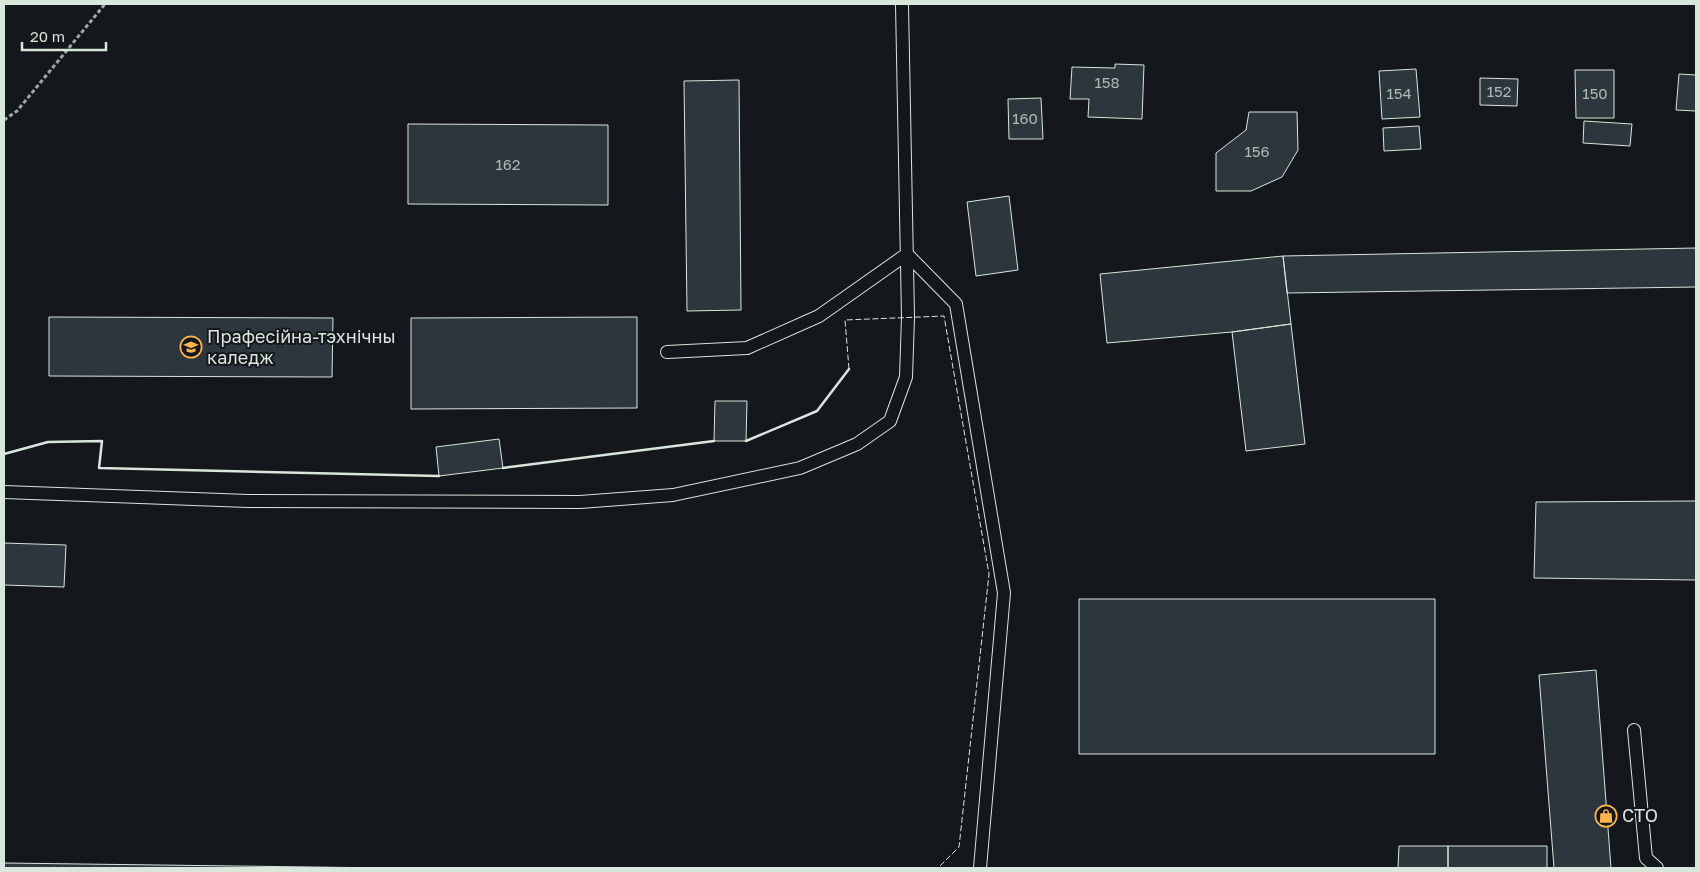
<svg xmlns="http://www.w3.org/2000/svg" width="1700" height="872" font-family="'Golos Text',sans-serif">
<rect width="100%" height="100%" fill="#14181c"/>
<path fill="#2c363c" stroke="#d8e6dc" d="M 1115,64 L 1144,65 L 1142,119 L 1088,117 L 1089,99 L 1070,99 L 1072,67 L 1115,68 Z
M 1416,69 L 1420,117 L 1382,119 L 1379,71 Z
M 1575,70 L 1614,70 L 1614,118 L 1576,118 Z
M 1679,74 L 1696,75 L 1696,111 L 1676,110 Z
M 1480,78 L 1518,79 L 1517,106 L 1480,105 Z
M 739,80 L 741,310 L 687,311 L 684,81 Z
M 1041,98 L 1043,139 L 1009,139 L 1008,99 Z
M 1249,112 L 1297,112 L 1298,150 L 1282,177 L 1251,191 L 1216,191 L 1216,153 L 1246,130 Z
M 1584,121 L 1632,124 L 1630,146 L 1583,143 Z
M 408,124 L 608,125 L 608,205 L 408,204 Z
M 1419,126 L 1421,149 L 1384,151 L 1383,128 Z
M 1009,196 L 1018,270 L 976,276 L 967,202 Z
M 1696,248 L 1696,287 L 1287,293 L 1283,256 Z
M 1283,256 L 1291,324 L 1232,332 L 1107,343 L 1100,274 Z
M 49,317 L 333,318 L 332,377 L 49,376 Z
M 637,317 L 637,408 L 411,409 L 411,318 Z
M 1291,324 L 1305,444 L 1246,451 L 1232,332 Z
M 715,401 L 747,401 L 746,441 L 714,441 Z
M 499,439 L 503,468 L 439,476 L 436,447 Z
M 1696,501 L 1696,580 L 1534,578 L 1536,502 Z
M 4,543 L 66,545 L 64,587 L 4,585 Z
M 1079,599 L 1435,599 L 1435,754 L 1079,754 Z
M 1596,670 L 1611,868 L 1554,868 L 1539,675 Z
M 1399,846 L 1448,846 L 1448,868 L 1398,868 Z
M 1448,846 L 1547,846 L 1547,868 L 1448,868 Z
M 4,863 L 388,868 L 4,868 Z"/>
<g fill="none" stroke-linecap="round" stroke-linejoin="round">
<g stroke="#d8e6dc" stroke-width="14">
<path id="service" d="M 907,254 L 956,304 L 1004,593 L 980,868
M 667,352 L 747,348 L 819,316 L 907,254
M 4,492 L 248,501 L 580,502 L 673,495 L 800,468 L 857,444 L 890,421 L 906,377 L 908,317 L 902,4
M 1634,730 L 1646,858 L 1657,868"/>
</g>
<path stroke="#9da8a2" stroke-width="3" stroke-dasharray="4 2.5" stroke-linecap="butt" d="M 4,120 L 17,111 L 105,4"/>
<use href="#service" stroke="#14181c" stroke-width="12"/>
<path stroke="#d8e6dc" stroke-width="1" stroke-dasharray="6 2.5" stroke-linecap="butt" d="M 849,369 L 845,320 L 944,316 L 989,574 L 959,847 L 938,868"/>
<path stroke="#d8e6dc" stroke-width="2.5" d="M 746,441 L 817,411 L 849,369
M 4,454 L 48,442 L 102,441 L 99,468 L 439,476
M 503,468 L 714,441"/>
</g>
<defs>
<g id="university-ring" transform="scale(1.125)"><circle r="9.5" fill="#14181c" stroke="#ffb74d" stroke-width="1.5"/><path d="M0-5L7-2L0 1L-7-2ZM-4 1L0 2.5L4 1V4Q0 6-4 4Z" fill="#ffb74d"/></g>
<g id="shop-ring" transform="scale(1.125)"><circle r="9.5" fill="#14181c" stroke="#ffb74d" stroke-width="1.5"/><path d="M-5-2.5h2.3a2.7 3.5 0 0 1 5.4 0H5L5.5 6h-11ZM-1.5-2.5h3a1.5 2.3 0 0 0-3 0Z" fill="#ffb74d"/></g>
</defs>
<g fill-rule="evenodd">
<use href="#university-ring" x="191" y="347"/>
<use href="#shop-ring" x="1606" y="816"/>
</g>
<g text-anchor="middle" stroke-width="4" stroke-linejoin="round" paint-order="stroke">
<g font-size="15" fill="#adbab4">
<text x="1107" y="88">158</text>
<text x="1499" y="97">152</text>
<text x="1399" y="99">154</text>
<text x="1595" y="99">150</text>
<text x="1025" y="124">160</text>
<text x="1257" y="157">156</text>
<text x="508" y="170">162</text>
</g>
<g font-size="18" fill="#d8e6dc" stroke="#14181c" text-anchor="start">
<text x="207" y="343">Прафесійна-тэхнічны<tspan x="207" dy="21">каледж</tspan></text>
<text x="1622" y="822">СТО</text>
</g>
</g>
<rect width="1700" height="872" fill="none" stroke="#d8e6dc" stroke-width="10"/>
<path d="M22 42v8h84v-8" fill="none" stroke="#d8e6dc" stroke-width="2.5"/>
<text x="30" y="42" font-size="15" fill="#d8e6dc" stroke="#14181c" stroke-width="4" paint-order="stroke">20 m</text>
</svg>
